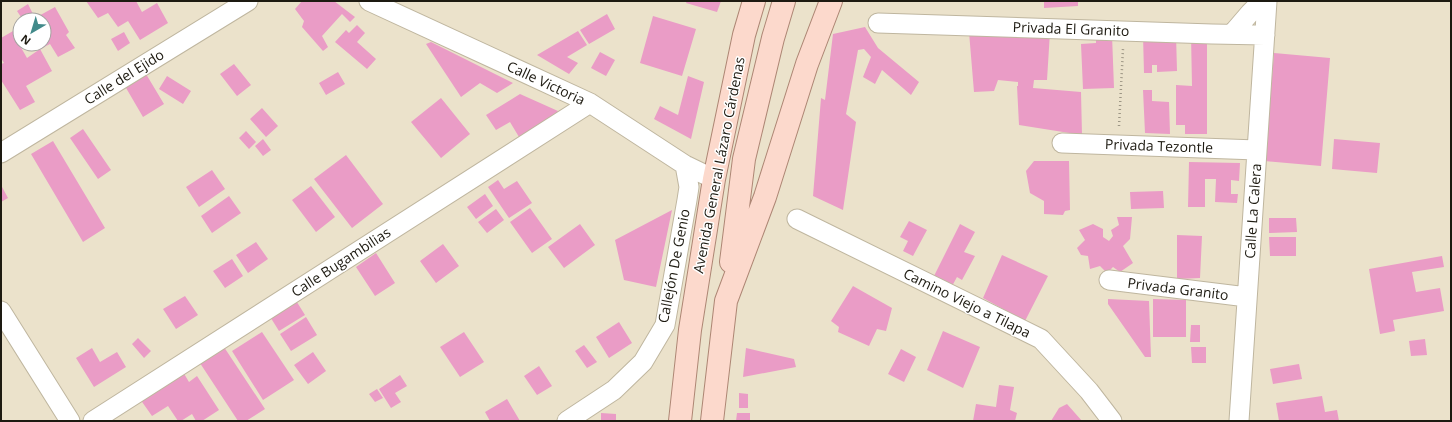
<svg xmlns="http://www.w3.org/2000/svg" width="1452" height="422" font-family="'Open Sans',sans-serif">
<rect width="100%" height="100%" fill="#ebe2cb"/>
<path fill="#ea9cc6" d="M 86,1 L 136,1 L 142,12 L 157,3 L 168,23 L 140,40 L 128,21 L 118,27 L 108,13 L 98,18 Z
M 302,1 L 334,1 L 355,17 L 350,22 L 342,14 L 322,36 L 328,47 L 323,51 L 302,27 L 304,21 L 295,9 Z
M 687,1 L 721,1 L 717,12 L 686,3 Z
M 1044,1 L 1078,1 L 1078,6 L 1044,8 Z
M 28,4 L 35,18 L 55,7 L 69,32 L 66,35 L 75,48 L 58,57 L 50,44 L 40,49 L 37,44 L 44,44 L 44,20 L 23,20 L 17,11 Z
M 607,14 L 615,29 L 589,44 L 580,30 Z
M 653,16 L 696,29 L 682,76 L 640,63 Z
M 357,25 L 365,33 L 357,42 L 376,59 L 367,69 L 335,42 L 346,30 L 349,33 Z
M 20,27 L 19,44 L 27,58 L 40,49 L 52,71 L 26,86 L 35,102 L 20,110 L 1,80 L 1,64 L 4,63 L 1,58 L 1,38 Z
M 865,27 L 878,48 L 919,82 L 911,95 L 882,70 L 875,84 L 863,77 L 871,57 L 864,49 L 858,50 L 846,114 L 856,122 L 843,210 L 813,196 L 821,98 L 825,100 L 833,34 Z
M 578,31 L 587,45 L 567,57 L 578,63 L 569,74 L 537,55 Z
M 124,32 L 130,43 L 118,51 L 111,39 Z
M 969,32 L 1050,32 L 1047,80 L 1034,80 L 1033,88 L 1081,92 L 1082,135 L 1019,125 L 1017,86 L 1018,86 L 1018,82 L 998,80 L 994,91 L 974,92 Z
M 1176,34 L 1177,71 L 1157,72 L 1157,65 L 1152,65 L 1152,73 L 1144,73 L 1143,35 Z
M 1096,35 L 1112,35 L 1114,88 L 1083,89 L 1081,44 L 1096,43 Z
M 1191,35 L 1207,35 L 1207,134 L 1185,134 L 1185,125 L 1176,125 L 1176,85 L 1192,86 Z
M 431,42 L 513,83 L 497,93 L 480,83 L 461,97 L 426,44 Z
M 600,52 L 615,60 L 606,76 L 591,68 Z
M 1274,53 L 1330,58 L 1321,166 L 1265,161 Z
M 234,64 L 251,85 L 237,96 L 220,74 Z
M 143,69 L 164,104 L 143,117 L 122,81 Z
M 338,72 L 345,84 L 326,95 L 319,83 Z
M 167,76 L 191,91 L 183,104 L 159,89 Z
M 688,76 L 704,82 L 691,139 L 654,119 L 660,106 L 678,115 Z
M 1143,90 L 1152,90 L 1152,101 L 1169,102 L 1170,134 L 1145,133 Z
M 520,94 L 558,111 L 553,121 L 522,142 L 510,122 L 496,130 L 486,115 Z
M 441,98 L 470,134 L 441,158 L 411,122 Z
M 262,108 L 278,126 L 266,137 L 250,119 Z
M 83,129 L 111,170 L 98,179 L 70,138 Z
M 246,131 L 256,142 L 249,149 L 239,138 Z
M 263,139 L 271,150 L 263,156 L 255,146 Z
M 1334,139 L 1380,143 L 1377,173 L 1332,169 Z
M 53,141 L 105,228 L 83,242 L 31,154 Z
M 346,155 L 383,204 L 352,228 L 314,179 Z
M 1034,161 L 1069,161 L 1070,210 L 1065,211 L 1063,215 L 1044,214 L 1044,201 L 1030,193 L 1026,171 Z
M 1189,162 L 1240,163 L 1239,181 L 1231,180 L 1231,194 L 1238,194 L 1237,203 L 1215,202 L 1216,179 L 1205,179 L 1205,207 L 1188,207 Z
M 212,170 L 225,189 L 199,207 L 186,187 Z
M 498,180 L 504,189 L 517,181 L 532,203 L 509,218 L 488,187 Z
M 1,185 L 8,198 L 1,202 Z
M 311,186 L 335,217 L 316,232 L 292,200 Z
M 1163,191 L 1164,208 L 1131,209 L 1130,192 Z
M 485,194 L 493,206 L 476,219 L 467,207 Z
M 229,196 L 241,213 L 212,233 L 201,216 Z
M 530,208 L 552,239 L 532,253 L 510,222 Z
M 496,209 L 504,220 L 487,233 L 478,222 Z
M 672,210 L 656,287 L 624,280 L 615,240 Z
M 1117,217 L 1132,217 L 1130,239 L 1123,246 L 1133,263 L 1120,272 L 1113,267 L 1107,273 L 1100,266 L 1090,269 L 1088,256 L 1081,255 L 1077,248 L 1085,240 L 1079,230 L 1093,224 L 1103,229 L 1103,237 L 1109,241 L 1113,236 L 1111,230 L 1119,225 Z
M 1269,218 L 1296,218 L 1297,232 L 1269,233 Z
M 909,221 L 927,230 L 913,256 L 903,251 L 908,241 L 900,237 Z
M 580,224 L 595,245 L 564,268 L 548,247 Z
M 960,224 L 975,232 L 964,252 L 975,256 L 962,280 L 957,277 L 951,288 L 933,278 Z
M 1177,235 L 1202,236 L 1200,278 L 1177,279 Z
M 1269,237 L 1296,237 L 1296,256 L 1270,256 Z
M 256,242 L 268,259 L 248,273 L 236,255 Z
M 443,244 L 459,266 L 436,283 L 420,261 Z
M 376,253 L 395,283 L 375,296 L 356,267 Z
M 1002,255 L 1048,276 L 1025,321 L 983,298 Z
M 1442,256 L 1444,267 L 1412,272 L 1416,292 L 1440,288 L 1444,311 L 1393,320 L 1395,331 L 1380,334 L 1369,269 Z
M 232,259 L 243,276 L 225,288 L 213,271 Z
M 853,286 L 892,308 L 886,331 L 877,329 L 869,346 L 838,332 L 839,327 L 831,321 Z
M 185,296 L 198,315 L 176,329 L 163,309 Z
M 295,299 L 305,315 L 279,331 L 269,315 Z
M 1108,299 L 1149,301 L 1151,357 L 1145,357 L 1108,304 Z
M 1153,299 L 1186,300 L 1186,337 L 1153,337 Z
M 306,317 L 317,335 L 291,351 L 280,334 Z
M 619,322 L 632,343 L 609,358 L 596,337 Z
M 1191,325 L 1200,325 L 1200,342 L 1190,342 Z
M 943,331 L 980,347 L 963,388 L 927,370 Z
M 262,332 L 294,380 L 263,400 L 232,351 Z
M 464,332 L 484,362 L 460,377 L 440,347 Z
M 138,338 L 151,351 L 144,358 L 132,344 Z
M 1425,339 L 1427,355 L 1411,356 L 1409,341 Z
M 222,344 L 265,409 L 246,421 L 238,421 L 198,360 Z
M 584,345 L 597,362 L 587,368 L 575,351 Z
M 1191,347 L 1206,347 L 1206,363 L 1192,363 Z
M 92,348 L 100,362 L 117,352 L 126,367 L 94,387 L 76,358 Z
M 746,348 L 794,359 L 796,367 L 743,377 Z
M 901,349 L 916,357 L 904,382 L 888,374 Z
M 313,352 L 326,371 L 308,384 L 294,365 Z
M 1299,364 L 1302,379 L 1273,384 L 1270,369 Z
M 539,366 L 552,386 L 537,395 L 524,376 Z
M 183,372 L 189,382 L 197,376 L 219,410 L 202,421 L 196,421 L 192,414 L 181,421 L 178,421 L 168,406 L 152,416 L 140,399 Z
M 400,375 L 407,386 L 395,393 L 401,402 L 391,408 L 379,389 Z
M 999,385 L 1014,387 L 1010,410 L 1017,413 L 1015,421 L 973,421 L 976,404 L 996,407 Z
M 377,389 L 383,398 L 375,402 L 369,394 Z
M 739,393 L 748,394 L 748,408 L 739,408 Z
M 1322,396 L 1325,412 L 1337,410 L 1339,421 L 1279,421 L 1276,403 Z
M 507,399 L 520,421 L 490,421 L 485,412 Z
M 1067,404 L 1082,421 L 1051,421 L 1059,408 Z
M 601,413 L 616,414 L 616,421 L 601,421 Z
M 737,413 L 750,413 L 750,421 L 736,421 Z"/>
<g fill="none" stroke-linecap="round" stroke-linejoin="round">
<g stroke="#bfb69f" stroke-width="21">
<path id="street" d="M 369,1 L 590,103 L 685,165 L 714,179
M 878,23 L 1212,34 L 1265,35
M 1232,34 L 1250,13 L 1262,1
M 1062,143 L 1257,150
M 1,153 L 248,1
M 797,219 L 1041,339 L 1089,391 L 1112,421
M 1109,280 L 1247,297
M 1,311 L 70,421
M 93,421 L 590,103
M 567,421 L 614,390 L 643,362 L 665,325 L 687,200 L 689,187 L 685,165
M 1239,421 L 1267,1"/>
</g>
<g stroke="#ad8674" stroke-width="24">
<path id="primary" d="M 731,262 L 744,159 L 773,38 L 784,1
M 680,421 L 690,330 L 714,179 L 744,35 L 754,1
M 712,421 L 726,301 L 765,197 L 807,64 L 831,1"/>
</g>
<path stroke="#9d9685" stroke-width="2.5" stroke-dasharray="1 3" stroke-linecap="butt" d="M 1119,126 L 1123,49"/>
<use href="#street" stroke="#fff" stroke-width="19"/>
<use href="#primary" stroke="#fcd9cc" stroke-width="22"/>
</g>
<g text-anchor="middle" stroke-width="3" stroke-linejoin="round" paint-order="stroke">
<g font-size="14" fill="#1d1a11" stroke="#fff">
<text transform="translate(1071 29) rotate(2)" y="5">Privada El Granito</text>
<text transform="translate(124 77) rotate(-32)" y="5">Calle del Ejido</text>
<text transform="translate(546 83) rotate(25)" y="5">Calle Victoria</text>
<text transform="translate(1159 146) rotate(2)" y="5">Privada Tezontle</text>
<text transform="translate(719 165) rotate(-79)" y="5">Avenida General Lázaro Cárdenas</text>
<text transform="translate(1253 211) rotate(-86)" y="5">Calle La Calera</text>
<text transform="translate(341 262) rotate(-33)" y="5">Calle Bugambilias</text>
<text transform="translate(674 266) rotate(-79)" y="5">Callejón De Genio</text>
<text transform="translate(1178 289) rotate(7)" y="5">Privada Granito</text>
<text transform="translate(967 303) rotate(26)" y="5">Camino Viejo a Tilapa</text>
</g>
</g>
<rect width="1452" height="422" fill="none" stroke="#1d1a11" stroke-width="4"/>
<g transform="translate(32 32) rotate(218)"><circle r="19" fill="#ffffff" stroke="#a5a3a0"/>
<path d="M0-3L7 15L0 10L-7 15Z" fill="#428a8a"/>
<text y="-6" font-size="11" font-weight="bold" text-anchor="middle" fill="#1d1a11">N</text>
</g>
</svg>
